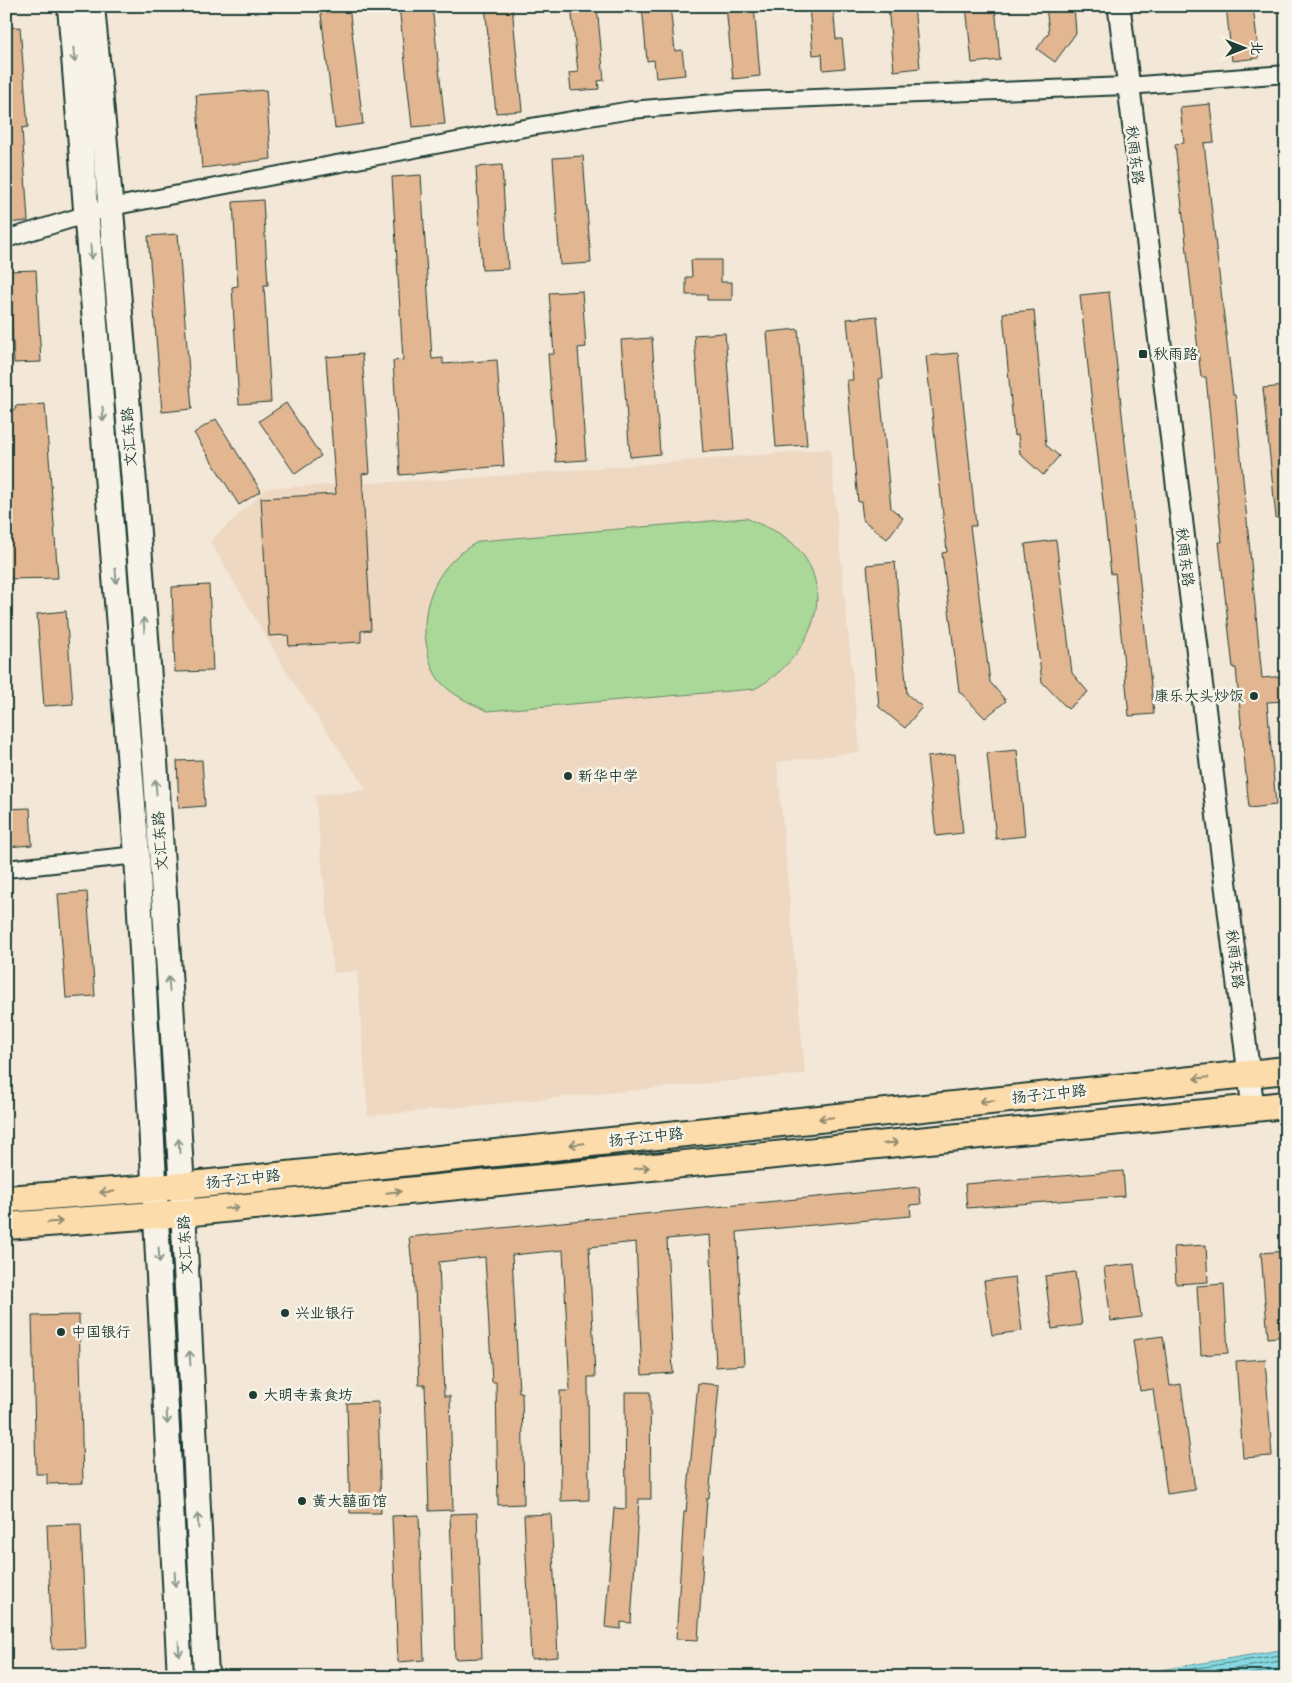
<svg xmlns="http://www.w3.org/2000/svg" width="1292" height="1683" font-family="'Comic Neue','LXGW WenKai TC',sans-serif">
<rect width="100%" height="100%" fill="#f3e7d7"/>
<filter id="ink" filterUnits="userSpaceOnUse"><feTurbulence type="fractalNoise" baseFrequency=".02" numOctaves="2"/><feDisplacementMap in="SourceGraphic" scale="10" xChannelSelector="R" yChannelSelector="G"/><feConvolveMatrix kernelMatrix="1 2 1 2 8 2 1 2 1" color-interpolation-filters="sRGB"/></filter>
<g filter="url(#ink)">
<path fill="#eed8c2" d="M 830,449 L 860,752 L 777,762 L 805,1074 L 368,1116 L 357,971 L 333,973 L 315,795 L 367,790 L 289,676 L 210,541 L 267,488 L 474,478 Z"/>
<path fill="#a9d898" stroke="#648a66" d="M 746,518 C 761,525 777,530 790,541 C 845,589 807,662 754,689 L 487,711 C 470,703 451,695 439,680 C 432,671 429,659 427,648 C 418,604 439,560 480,541 Z"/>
<path fill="#88d8e3" stroke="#5e9a9d" d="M 1286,1649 L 1286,1677 L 1089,1677 L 1161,1670 Z"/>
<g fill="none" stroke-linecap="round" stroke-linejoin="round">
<path stroke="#497b7a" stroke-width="1" d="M 1142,1677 L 1286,1654
M 1188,1677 L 1286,1660
M 1232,1677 L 1286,1668"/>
</g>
<path fill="#e1b691" stroke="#1f3d34" d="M 320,6 L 349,6 L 363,124 L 335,128 Z
M 399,6 L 432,6 L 445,124 L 412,127 Z
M 485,6 L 512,6 L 522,111 L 496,113 Z
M 571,6 L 597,6 L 604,80 L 598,81 L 599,89 L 571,91 L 569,73 L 578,72 Z
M 642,6 L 670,6 L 675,51 L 682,50 L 685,75 L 656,78 L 654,60 L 647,61 Z
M 726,6 L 754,6 L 760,76 L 733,79 Z
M 809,6 L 833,6 L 836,39 L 842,39 L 845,68 L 823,70 L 822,54 L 813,55 Z
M 888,6 L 914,6 L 920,68 L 894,71 Z
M 966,6 L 995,6 L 1000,60 L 972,63 Z
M 1046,6 L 1074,6 L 1076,33 L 1055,62 L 1037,49 L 1049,32 Z
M 1226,6 L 1253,6 L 1259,58 L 1232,61 Z
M 20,27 L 28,127 L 22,128 L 28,221 L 6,223 L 6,28 Z
M 266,90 L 271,159 L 202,168 L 196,95 Z
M 1210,104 L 1214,142 L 1204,143 L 1233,395 L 1235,395 L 1262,678 L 1286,676 L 1286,701 L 1267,702 L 1276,805 L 1249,808 L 1236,668 L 1233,668 L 1219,542 L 1222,542 L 1206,377 L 1201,377 L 1175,144 L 1184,143 L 1180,107 Z
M 583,156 L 591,263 L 560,265 L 553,158 Z
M 502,165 L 508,269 L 482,270 L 476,167 Z
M 421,175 L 432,359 L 443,358 L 443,364 L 497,360 L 504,466 L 400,475 L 393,361 L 403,360 L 392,177 Z
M 263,200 L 268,285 L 264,285 L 271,402 L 239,404 L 232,287 L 238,286 L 233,202 Z
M 178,234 L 192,409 L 162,412 L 148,236 Z
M 691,260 L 721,260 L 721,282 L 732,282 L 732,300 L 707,300 L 707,295 L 686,295 L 686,277 L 692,277 Z
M 36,270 L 41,362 L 14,363 L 9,271 Z
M 582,291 L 586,347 L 578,348 L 586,460 L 556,462 L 548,354 L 554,354 L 549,293 Z
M 1109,292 L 1154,714 L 1129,716 L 1115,573 L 1111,574 L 1080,295 Z
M 1034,310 L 1046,445 L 1059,456 L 1043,475 L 1020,454 L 1018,435 L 1014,436 L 1003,313 Z
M 877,316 L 883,378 L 879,379 L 891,508 L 903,518 L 887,539 L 863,520 L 861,502 L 858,502 L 847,380 L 853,380 L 847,319 Z
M 798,329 L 807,445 L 776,447 L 767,332 Z
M 725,333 L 734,450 L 703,452 L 694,335 Z
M 652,338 L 660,454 L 630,457 L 621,340 Z
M 958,353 L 976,526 L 970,526 L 990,682 L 1006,701 L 985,718 L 959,691 L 942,553 L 947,552 L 926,356 Z
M 362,354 L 370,473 L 362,474 L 371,630 L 361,631 L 361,642 L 289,646 L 288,635 L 269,636 L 261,498 L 336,494 L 326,357 Z
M 1286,386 L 1286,518 L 1276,518 L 1263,388 Z
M 286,403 L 321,456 L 295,474 L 259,421 Z
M 45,404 L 58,578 L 6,579 L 6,410 L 16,409 L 15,406 Z
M 216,419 L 261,491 L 239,505 L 194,433 Z
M 1056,540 L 1072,673 L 1088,692 L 1068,709 L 1042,682 L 1025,544 Z
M 895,562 L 907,694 L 922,707 L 905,728 L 879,707 L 867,565 Z
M 209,585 L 213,671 L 175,672 L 172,587 Z
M 66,611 L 73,704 L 44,706 L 37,614 Z
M 1017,750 L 1025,836 L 996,839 L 987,753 Z
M 955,754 L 963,833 L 936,836 L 927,757 Z
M 202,760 L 205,806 L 179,808 L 177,761 Z
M 30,808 L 32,845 L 6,847 L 6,809 Z
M 87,892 L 95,996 L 66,998 L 58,894 Z
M 1123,1171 L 1125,1196 L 967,1208 L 965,1184 Z
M 919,1187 L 921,1204 L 910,1205 L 911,1216 L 737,1232 L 744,1365 L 716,1367 L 710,1235 L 667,1239 L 673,1373 L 642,1375 L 636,1242 L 589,1247 L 595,1377 L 588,1377 L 589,1500 L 561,1501 L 560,1391 L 570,1391 L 563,1250 L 512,1255 L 519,1392 L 522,1392 L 524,1504 L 498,1505 L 496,1382 L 492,1382 L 485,1257 L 439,1262 L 444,1396 L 450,1396 L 453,1510 L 429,1511 L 425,1385 L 419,1385 L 414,1264 L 412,1265 L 409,1237 Z
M 1206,1245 L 1208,1282 L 1176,1284 L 1174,1247 Z
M 1286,1251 L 1286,1336 L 1268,1338 L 1261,1253 Z
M 1134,1264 L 1141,1317 L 1111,1321 L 1104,1267 Z
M 1075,1272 L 1082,1325 L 1052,1329 L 1045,1276 Z
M 1015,1277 L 1022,1331 L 992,1335 L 984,1281 Z
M 1224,1284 L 1228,1353 L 1201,1355 L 1197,1286 Z
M 79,1315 L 83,1483 L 47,1484 L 47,1474 L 36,1474 L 32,1316 Z
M 1163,1336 L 1170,1386 L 1181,1384 L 1195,1490 L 1167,1494 L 1153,1389 L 1140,1391 L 1133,1340 Z
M 1265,1359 L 1272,1456 L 1243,1458 L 1236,1361 Z
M 698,1383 L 719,1385 L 709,1498 L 707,1498 L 698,1640 L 676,1639 L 684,1512 L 686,1512 Z
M 625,1392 L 650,1392 L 651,1499 L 639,1499 L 631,1623 L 621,1622 L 621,1629 L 605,1627 L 614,1508 L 626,1509 Z
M 378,1402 L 381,1513 L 350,1513 L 347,1403 Z
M 477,1513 L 482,1658 L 455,1659 L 450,1514 Z
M 551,1514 L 558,1657 L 531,1659 L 524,1515 Z
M 419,1515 L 424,1660 L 398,1662 L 392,1516 Z
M 81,1524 L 86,1648 L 52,1649 L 47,1525 Z"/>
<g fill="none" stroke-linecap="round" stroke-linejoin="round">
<g stroke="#1f3d34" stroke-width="20">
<path id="minor" d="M 6,239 L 111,207 L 519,129 L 631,110 L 739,101 L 1127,86 L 1286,74
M 6,869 L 137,855"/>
</g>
<g stroke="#1f3d34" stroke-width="25">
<path id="tertiary" d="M 1119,6 L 1253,1108"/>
</g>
<g stroke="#1f3d34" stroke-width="28">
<path id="secondary" d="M 70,6 L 137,855 L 180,1677
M 92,6 C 130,400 160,795 182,1189 C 191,1352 198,1514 206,1677"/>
</g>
<g stroke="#1f3d34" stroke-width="30">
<path id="primary" d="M 6,1199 L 182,1186 L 1286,1070
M 6,1226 L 183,1213 L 1286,1105"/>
</g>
<use href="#minor" stroke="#f7f3e8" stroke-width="16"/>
<use href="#tertiary" stroke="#f7f3e8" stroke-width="21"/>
<use href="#secondary" stroke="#f7f3e8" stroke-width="24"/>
<use href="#primary" stroke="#fddcac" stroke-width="26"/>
</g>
<defs><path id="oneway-shaft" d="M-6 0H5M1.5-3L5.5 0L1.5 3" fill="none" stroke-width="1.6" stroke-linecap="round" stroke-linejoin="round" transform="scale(1.25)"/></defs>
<g stroke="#8b988e">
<use href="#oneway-shaft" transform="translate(74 55) rotate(85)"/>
<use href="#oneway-shaft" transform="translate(91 252) rotate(86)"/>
<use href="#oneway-shaft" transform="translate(103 414) rotate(86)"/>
<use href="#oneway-shaft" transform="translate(116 576) rotate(86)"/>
<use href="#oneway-shaft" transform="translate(144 625) rotate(-94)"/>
<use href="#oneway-shaft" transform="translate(156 787) rotate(-94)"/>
<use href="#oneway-shaft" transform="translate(169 984) rotate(-94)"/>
<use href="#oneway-shaft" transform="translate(179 1146) rotate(-94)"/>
<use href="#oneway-shaft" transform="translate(159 1255) rotate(87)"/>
<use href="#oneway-shaft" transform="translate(190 1358) rotate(-93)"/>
<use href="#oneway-shaft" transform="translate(167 1417) rotate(87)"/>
<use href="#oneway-shaft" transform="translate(198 1521) rotate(-93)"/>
<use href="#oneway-shaft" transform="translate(175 1579) rotate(87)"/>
<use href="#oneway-shaft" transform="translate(179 1649) rotate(87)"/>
</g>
<g stroke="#8e8c70">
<use href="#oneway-shaft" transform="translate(1201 1078) rotate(174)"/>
<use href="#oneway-shaft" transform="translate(987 1101) rotate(174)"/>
<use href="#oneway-shaft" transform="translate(826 1118) rotate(174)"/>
<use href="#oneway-shaft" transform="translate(891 1143) rotate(-6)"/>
<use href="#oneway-shaft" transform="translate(577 1144) rotate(174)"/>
<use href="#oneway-shaft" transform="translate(642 1168) rotate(-6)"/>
<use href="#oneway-shaft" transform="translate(107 1192) rotate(176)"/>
<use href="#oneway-shaft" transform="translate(394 1192) rotate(-6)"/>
<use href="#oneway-shaft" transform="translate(232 1208) rotate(-6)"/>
<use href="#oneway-shaft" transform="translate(55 1222) rotate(-4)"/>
</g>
</g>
<g fill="#1f3d34" stroke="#f7f3e8" stroke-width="2">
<rect x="1138" y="349" width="10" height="10" rx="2.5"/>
<circle cx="1254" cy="696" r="5"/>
<circle cx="568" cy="776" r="5"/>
<circle cx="285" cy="1313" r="5"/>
<circle cx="61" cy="1332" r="5"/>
<circle cx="253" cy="1395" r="5"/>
<circle cx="302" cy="1501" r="5"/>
</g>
<g text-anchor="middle" stroke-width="5" stroke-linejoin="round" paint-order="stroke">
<g font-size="15" fill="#1f3d34" stroke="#f7f3e8">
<text transform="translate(1135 155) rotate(83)" y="5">秋雨东路</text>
<text transform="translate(129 437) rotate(-94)" y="5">文汇东路</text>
<text transform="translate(1185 557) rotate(83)" y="5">秋雨东路</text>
<text transform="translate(160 841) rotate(-94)" y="5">文汇东路</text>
<text transform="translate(1235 959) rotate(83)" y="5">秋雨东路</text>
<text transform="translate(1049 1094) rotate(-6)" y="5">扬子江中路</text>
<text transform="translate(646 1137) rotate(-6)" y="5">扬子江中路</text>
<text transform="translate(243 1179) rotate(-6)" y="5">扬子江中路</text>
<text transform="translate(185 1245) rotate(-93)" y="5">文汇东路</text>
</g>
<g font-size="15" fill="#1f3d34" stroke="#f7f3e8" text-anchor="start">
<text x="1153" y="359">秋雨路</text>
<text x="1244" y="701" text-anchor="end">康乐大头炒饭</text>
<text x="578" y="781">新华中学</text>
<text x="295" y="1318">兴业银行</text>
<text x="71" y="1337">中国银行</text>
<text x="263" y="1400">大明寺素食坊</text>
<text x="312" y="1506">黄大囍面馆</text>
</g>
</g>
<rect width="1292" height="1683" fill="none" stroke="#f7f3e8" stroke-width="25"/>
<rect x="12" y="12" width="1267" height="1658" fill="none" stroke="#1f3d34" stroke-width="2" filter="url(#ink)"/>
<g transform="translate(1244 48) rotate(90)" stroke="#f7f3e8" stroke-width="4" paint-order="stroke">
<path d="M0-4L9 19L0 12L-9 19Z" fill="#1f3d34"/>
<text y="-8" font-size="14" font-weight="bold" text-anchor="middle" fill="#1f3d34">北</text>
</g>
</svg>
